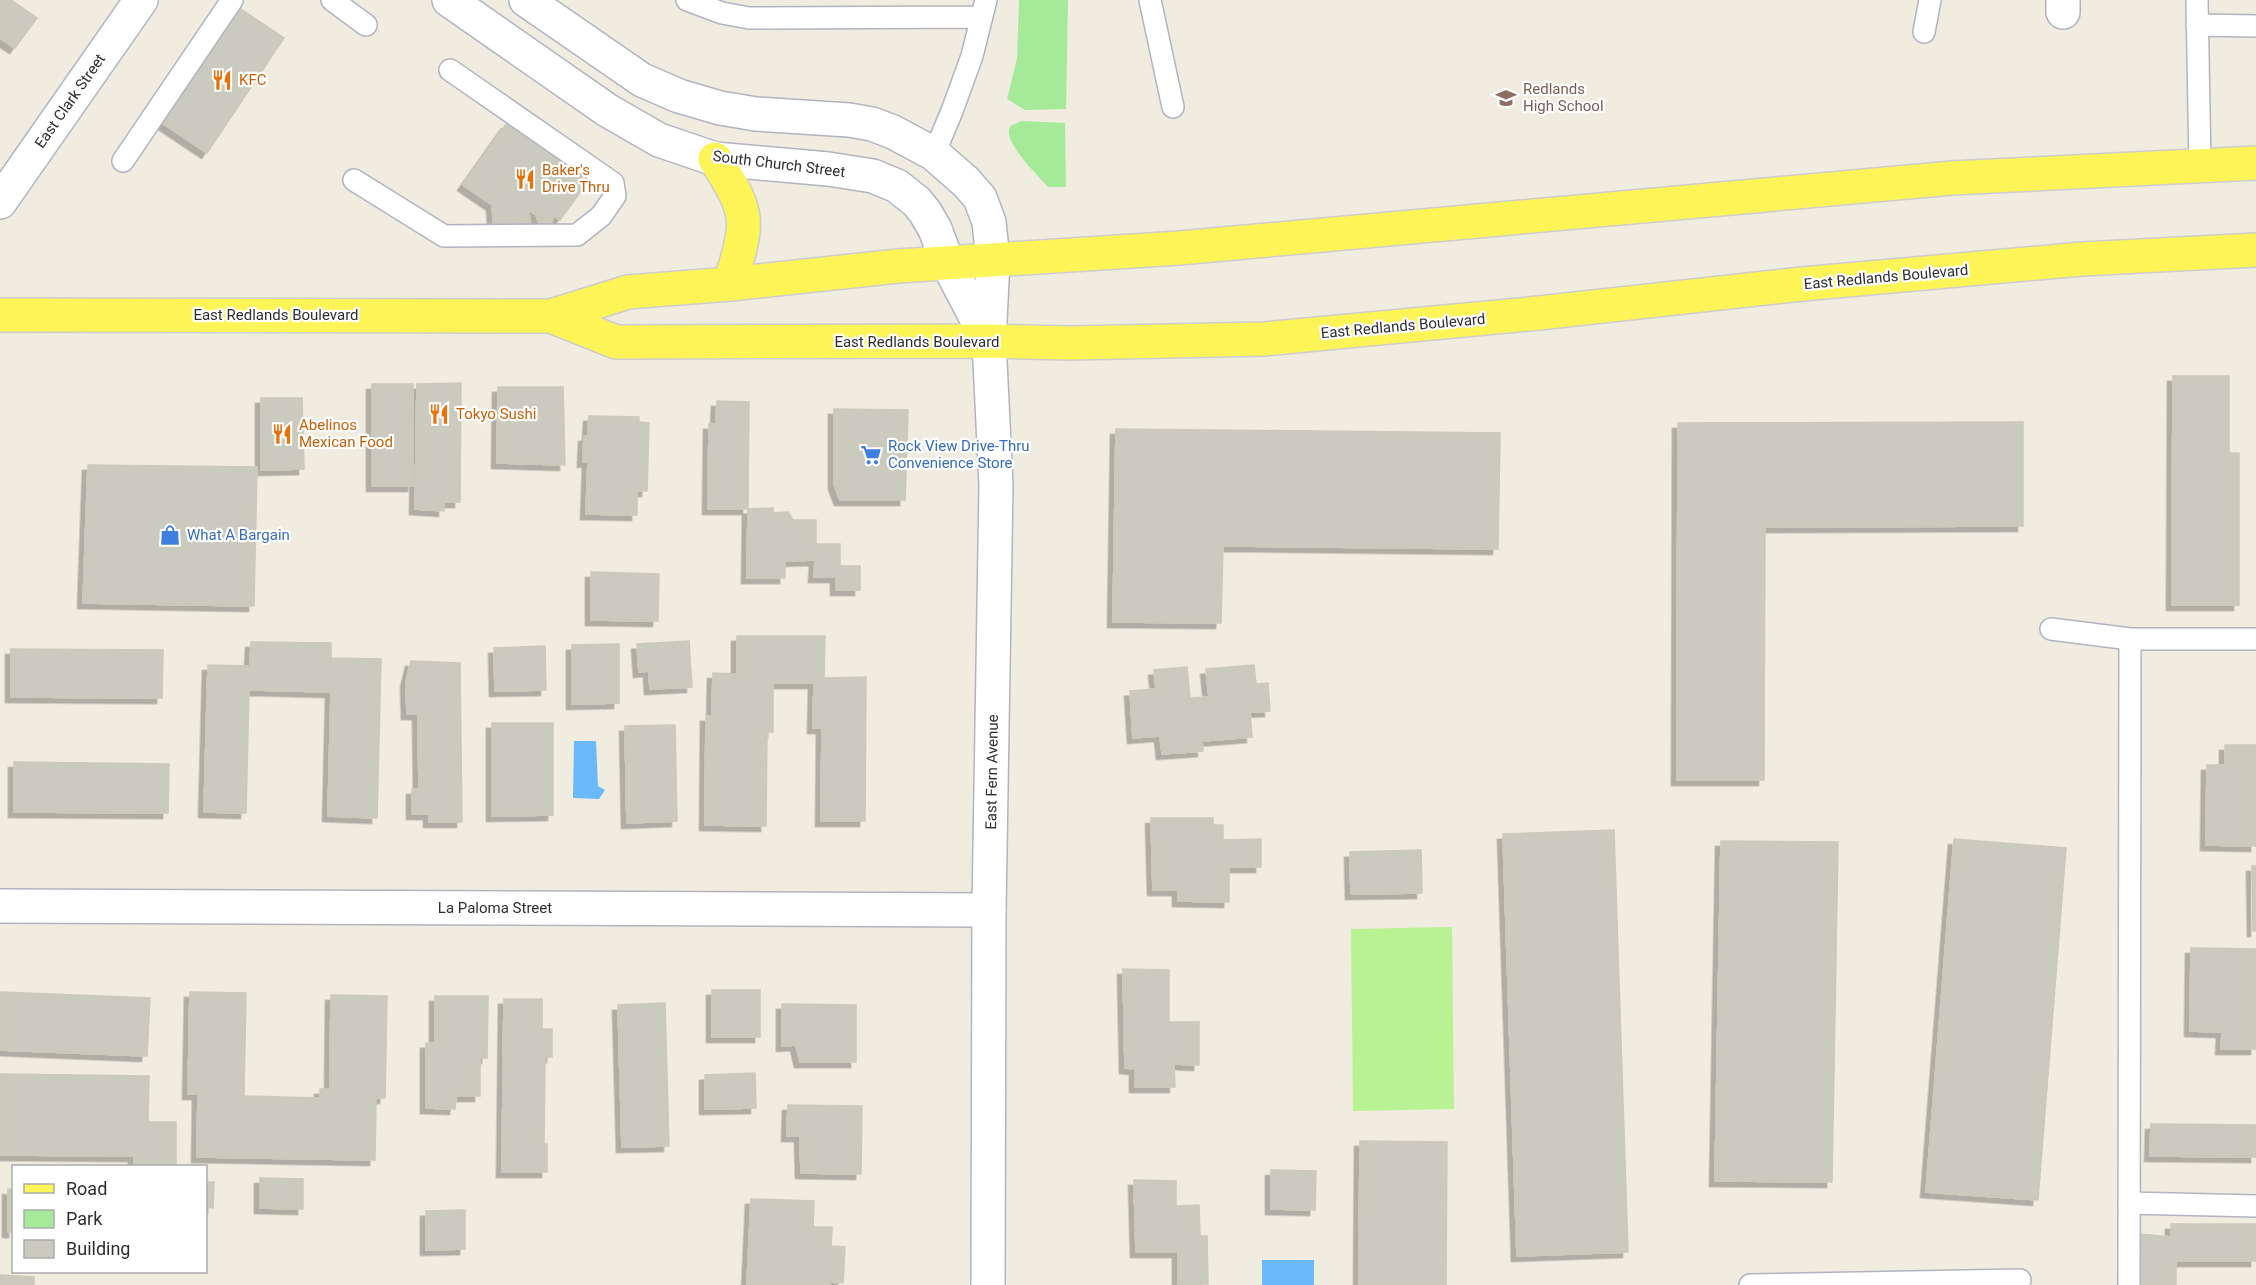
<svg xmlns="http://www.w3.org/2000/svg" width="2256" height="1285" font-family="Roboto,sans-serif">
<defs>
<filter id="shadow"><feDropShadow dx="-5.5" dy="5.5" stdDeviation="0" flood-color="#0004"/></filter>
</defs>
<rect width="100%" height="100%" fill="#f0ecdf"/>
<path fill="#a5ea98" d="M 1019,0 L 1068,0 L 1066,109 L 1025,110 L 1007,99 L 1017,59 Z
M 1021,121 L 1065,123 L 1066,187 L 1048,187 C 1039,176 997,137 1012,125 C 1013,125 1020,122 1021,121 Z"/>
<path fill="#b8f293" d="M 1452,927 L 1454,1109 L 1353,1111 L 1351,929 Z"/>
<path fill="#6bb9f9" d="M 574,741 L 596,741 L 598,786 L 605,790 L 599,799 L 573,798 Z
M 1262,1260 L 1314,1260 L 1314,1285 L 1262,1285 Z"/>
<path fill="#cbcabe" stroke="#ccc9b8" stroke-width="1.5" filter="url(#shadow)" d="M 0,0 L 11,0 L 37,18 L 15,48 L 0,38 Z
M 238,7 L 284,38 L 207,153 L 161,122 Z
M 507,123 L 581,173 L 584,187 L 560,220 L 554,216 L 551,223 L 539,223 L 536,215 L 529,210 L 530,227 L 494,231 L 492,205 L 463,185 Z
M 2173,376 L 2229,376 L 2229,453 L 2239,453 L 2239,605 L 2172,605 Z
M 461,383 L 460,502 L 444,502 L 444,511 L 415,509 L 417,384 Z
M 372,384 L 413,384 L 413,486 L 372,486 Z
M 498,387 L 563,387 L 565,465 L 497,463 Z
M 261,398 L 302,398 L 304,469 L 261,470 Z
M 717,401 L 749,402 L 748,509 L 708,509 L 709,424 L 716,424 Z
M 834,409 L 908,410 L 905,500 L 840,500 L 834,484 Z
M 589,416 L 639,417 L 639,422 L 649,423 L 647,491 L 637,491 L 637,515 L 586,514 L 588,461 L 583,462 L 584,436 L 588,436 Z
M 2023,422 L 2023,526 L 1765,527 L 1764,780 L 1677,780 L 1678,423 Z
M 1116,429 L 1500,433 L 1498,549 L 1223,546 L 1221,623 L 1113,622 Z
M 88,465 L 257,467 L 254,606 L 83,603 Z
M 773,508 L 773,513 L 788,512 L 793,520 L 816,520 L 816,544 L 840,544 L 840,566 L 860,566 L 860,590 L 836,590 L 836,577 L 814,577 L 815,560 L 785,561 L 785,578 L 747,578 L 748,509 Z
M 591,572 L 659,574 L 658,621 L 591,620 Z
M 737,636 L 825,636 L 824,678 L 866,677 L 865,821 L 821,821 L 822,728 L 813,728 L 814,683 L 773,683 L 773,732 L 767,732 L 766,826 L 705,825 L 706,716 L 712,716 L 713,673 L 737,674 Z
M 689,641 L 692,687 L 650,689 L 649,671 L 639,672 L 637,644 Z
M 251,642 L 331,643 L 331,658 L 381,659 L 377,818 L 328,816 L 331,692 L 249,690 L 246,813 L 204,812 L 208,665 L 250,666 Z
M 619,644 L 619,703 L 572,704 L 572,645 Z
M 545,646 L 546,690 L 495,691 L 494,648 Z
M 11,649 L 163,650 L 162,698 L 11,697 Z
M 411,661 L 460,663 L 462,822 L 429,822 L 429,814 L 412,814 L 412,789 L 419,789 L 418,714 L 407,714 L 406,682 Z
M 1254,665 L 1256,684 L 1268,683 L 1270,711 L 1250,712 L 1252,737 L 1202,741 L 1203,751 L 1162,754 L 1160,736 L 1133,738 L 1130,691 L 1156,689 L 1154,670 L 1187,667 L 1190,698 L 1209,697 L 1206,669 Z
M 492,723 L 553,723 L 553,815 L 492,816 Z
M 675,725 L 677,821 L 627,823 L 625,726 Z
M 2225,745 L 2256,745 L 2256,846 L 2206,845 L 2207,765 L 2225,765 Z
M 14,762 L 169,764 L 168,813 L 14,812 Z
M 1151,818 L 1213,818 L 1213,825 L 1223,825 L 1223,840 L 1261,839 L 1261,867 L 1229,867 L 1229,902 L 1178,901 L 1178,890 L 1153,890 Z
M 1614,830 L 1628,1252 L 1517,1256 L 1503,834 Z
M 1954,839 L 2066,848 L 2038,1200 L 1926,1192 Z
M 1721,841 L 1838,842 L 1832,1182 L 1715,1181 Z
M 1421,850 L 1422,893 L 1351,894 L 1350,852 Z
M 2252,866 L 2256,866 L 2256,931 L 2253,931 Z
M 2191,948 L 2256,949 L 2256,1049 L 2221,1049 L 2222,1032 L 2190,1031 Z
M 1123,969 L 1169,970 L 1169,1022 L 1199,1022 L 1199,1065 L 1174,1064 L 1175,1087 L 1135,1087 L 1135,1069 L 1125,1068 Z
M 712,990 L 760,990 L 760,1037 L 712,1037 Z
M 1,992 L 150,998 L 147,1056 L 0,1050 Z
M 190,992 L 246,993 L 244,1096 L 320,1098 L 320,1089 L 330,1089 L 331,995 L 387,996 L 385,1098 L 376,1098 L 375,1160 L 197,1157 L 198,1094 L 188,1094 Z
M 435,996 L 488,996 L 487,1058 L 480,1058 L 480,1096 L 456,1096 L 455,1109 L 426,1108 L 426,1043 L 435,1043 Z
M 504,999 L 542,999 L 542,1029 L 552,1029 L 552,1057 L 545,1057 L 544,1144 L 547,1144 L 547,1172 L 502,1172 Z
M 665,1003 L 669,1146 L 622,1147 L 618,1005 Z
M 782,1004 L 856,1005 L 856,1062 L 800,1062 L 796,1045 L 782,1046 Z
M 755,1073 L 756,1108 L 705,1109 L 705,1075 Z
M 0,1074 L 149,1076 L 148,1122 L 176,1122 L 176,1166 L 134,1166 L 134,1156 L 0,1155 Z
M 788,1105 L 862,1106 L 861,1174 L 801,1173 L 800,1136 L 787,1136 Z
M 2151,1124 L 2256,1125 L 2256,1157 L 2150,1156 Z
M 1360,1141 L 1447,1142 L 1446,1285 L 1359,1285 Z
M 1271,1170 L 1316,1171 L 1315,1210 L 1271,1209 Z
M 260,1178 L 303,1179 L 303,1209 L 260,1208 Z
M 1134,1180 L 1176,1181 L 1176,1206 L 1199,1205 L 1200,1236 L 1207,1236 L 1208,1284 L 1178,1284 L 1178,1252 L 1136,1252 Z
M 206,1182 L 214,1182 L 213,1208 L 206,1207 Z
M 8,1189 L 14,1190 L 14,1232 L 8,1232 Z
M 751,1199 L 814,1201 L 813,1227 L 832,1227 L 831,1246 L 845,1247 L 843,1283 L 830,1282 L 830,1285 L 747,1285 Z
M 465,1210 L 465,1249 L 426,1250 L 426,1211 Z
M 2171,1224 L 2256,1224 L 2256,1261 L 2176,1261 L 2176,1285 L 2140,1285 L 2140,1234 L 2171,1237 Z
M 0,1275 L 34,1277 L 34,1285 L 0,1285 Z"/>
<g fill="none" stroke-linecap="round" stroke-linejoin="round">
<g stroke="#b3b3c2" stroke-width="24">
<path id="lane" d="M 332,0 L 366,25
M 687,0 L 722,13 L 749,18 L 980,17
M 1150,0 L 1173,107
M 2197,0 L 2200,166
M 2197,25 L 2256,26
M 1924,32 L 1930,0
M 934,154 L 952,111 L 972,56 L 986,0
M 123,161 L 232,0
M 354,180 L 444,236 L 577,235 L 601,216 L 615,196 L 613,183 L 450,70
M 2051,629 L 2130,639
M 2129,1203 L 2256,1206
M 1750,1285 L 2020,1280
M 2129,1285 L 2130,639 L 2256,639"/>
</g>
<g stroke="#b3b3c2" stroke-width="36">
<path id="street" d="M 2063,12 L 2063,0
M 0,202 L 141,0
M 0,906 L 989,910"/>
</g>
<g stroke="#b3b3c2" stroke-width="36">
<path id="secondary" d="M 449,0 L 607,110 L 659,140 L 715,159 L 828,169 L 873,176 L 897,186 L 917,202 L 925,212 L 935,229 L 948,264 L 988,340
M 526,0 L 642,80 L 679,96 L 720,108 L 756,114 L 849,120 L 872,124 L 893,132 L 934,154 L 966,182 L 980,198 L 989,222 L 993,260 L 989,341 L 996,485 L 989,910 L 988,1285"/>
</g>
<g stroke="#cdcdcd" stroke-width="36">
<path id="primary" d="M 715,159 C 751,215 749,220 730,284
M 0,315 L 551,316 L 628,292 L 730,284 L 898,266 L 1179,248 L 1952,178 L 2256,163
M 551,316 L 616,342 L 989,341 L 1070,343 L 1264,339 L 1539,313 L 1802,284 L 2082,259 L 2256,250"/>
</g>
<use href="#lane" stroke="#fff" stroke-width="21"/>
<use href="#street" stroke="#fff" stroke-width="33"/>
<use href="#secondary" stroke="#fff" stroke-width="33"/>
<use href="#primary" stroke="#fdf558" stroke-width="33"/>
</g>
<defs>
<g id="restaurant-bare" transform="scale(1.62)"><path d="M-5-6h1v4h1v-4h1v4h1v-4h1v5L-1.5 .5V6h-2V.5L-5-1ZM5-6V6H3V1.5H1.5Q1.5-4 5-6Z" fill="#e8710a" stroke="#fff" stroke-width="2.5" paint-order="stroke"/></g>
<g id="school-bare" transform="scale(1.62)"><path d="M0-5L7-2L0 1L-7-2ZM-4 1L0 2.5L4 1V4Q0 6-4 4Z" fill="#8d6e63" stroke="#fff" stroke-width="2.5" paint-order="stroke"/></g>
<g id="supermarket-bare" transform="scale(1.62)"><path d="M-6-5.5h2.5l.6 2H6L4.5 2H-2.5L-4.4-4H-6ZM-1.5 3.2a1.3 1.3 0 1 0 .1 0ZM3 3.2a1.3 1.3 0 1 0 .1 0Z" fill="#3f7fe0" stroke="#fff" stroke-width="2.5" paint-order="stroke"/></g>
<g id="shop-bare" transform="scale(1.62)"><path d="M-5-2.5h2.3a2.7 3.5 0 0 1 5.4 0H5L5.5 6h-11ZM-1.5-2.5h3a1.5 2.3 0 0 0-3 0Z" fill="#3f7fe0" stroke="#fff" stroke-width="2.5" paint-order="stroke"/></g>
</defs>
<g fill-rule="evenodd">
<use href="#restaurant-bare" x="222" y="80"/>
<use href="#school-bare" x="1506" y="98"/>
<use href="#restaurant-bare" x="525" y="179"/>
<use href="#restaurant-bare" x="439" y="414"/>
<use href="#restaurant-bare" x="282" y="434"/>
<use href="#supermarket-bare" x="871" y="455"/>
<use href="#shop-bare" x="170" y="535"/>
</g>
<g text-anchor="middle" stroke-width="4.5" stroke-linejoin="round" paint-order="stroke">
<g font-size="15" fill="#c56008" stroke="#fff" text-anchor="start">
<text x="239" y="85">KFC</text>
<text x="542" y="175">Baker's<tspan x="542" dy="17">Drive Thru</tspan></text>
<text x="456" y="419">Tokyo Sushi</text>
<text x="299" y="430">Abelinos<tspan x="299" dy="17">Mexican Food</tspan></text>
</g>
<g font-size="15" fill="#785e54" stroke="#fff" text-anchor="start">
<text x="1523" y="94">Redlands<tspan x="1523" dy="17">High School</tspan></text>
</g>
<g font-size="15" fill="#2e2e2e" stroke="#fff">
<text transform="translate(70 101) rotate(-55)" y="5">East Clark Street</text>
<text transform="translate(779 164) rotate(7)" y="5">South Church Street</text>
<text transform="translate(1886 277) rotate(-5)" y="5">East Redlands Boulevard</text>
<text x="276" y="320">East Redlands Boulevard</text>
<text transform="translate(1403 326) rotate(-5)" y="5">East Redlands Boulevard</text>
<text x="917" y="347">East Redlands Boulevard</text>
<text transform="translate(992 772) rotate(-89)" y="5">East Fern Avenue</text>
<text x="495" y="913">La Paloma Street</text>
</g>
<g font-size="15" fill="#366cbe" stroke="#fff" text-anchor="start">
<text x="888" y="451">Rock View Drive-Thru<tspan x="888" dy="17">Convenience Store</tspan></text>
<text x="187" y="540">What A Bargain</text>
</g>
</g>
<rect x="12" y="1165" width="195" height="108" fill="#ffffff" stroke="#ababab" stroke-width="1.5"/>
<rect x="24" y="1184" width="30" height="9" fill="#fdf558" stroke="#ababab" stroke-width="1.5"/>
<text x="66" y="1195" font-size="18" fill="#2e2e2e">Road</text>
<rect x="24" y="1210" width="30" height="18" fill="#a5ea98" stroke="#ababab" stroke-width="1.5"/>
<text x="66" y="1225" font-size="18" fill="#2e2e2e">Park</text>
<rect x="24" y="1240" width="30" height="18" fill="#cbcabe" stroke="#ababab" stroke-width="1.5"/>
<text x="66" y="1255" font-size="18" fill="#2e2e2e">Building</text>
</svg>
